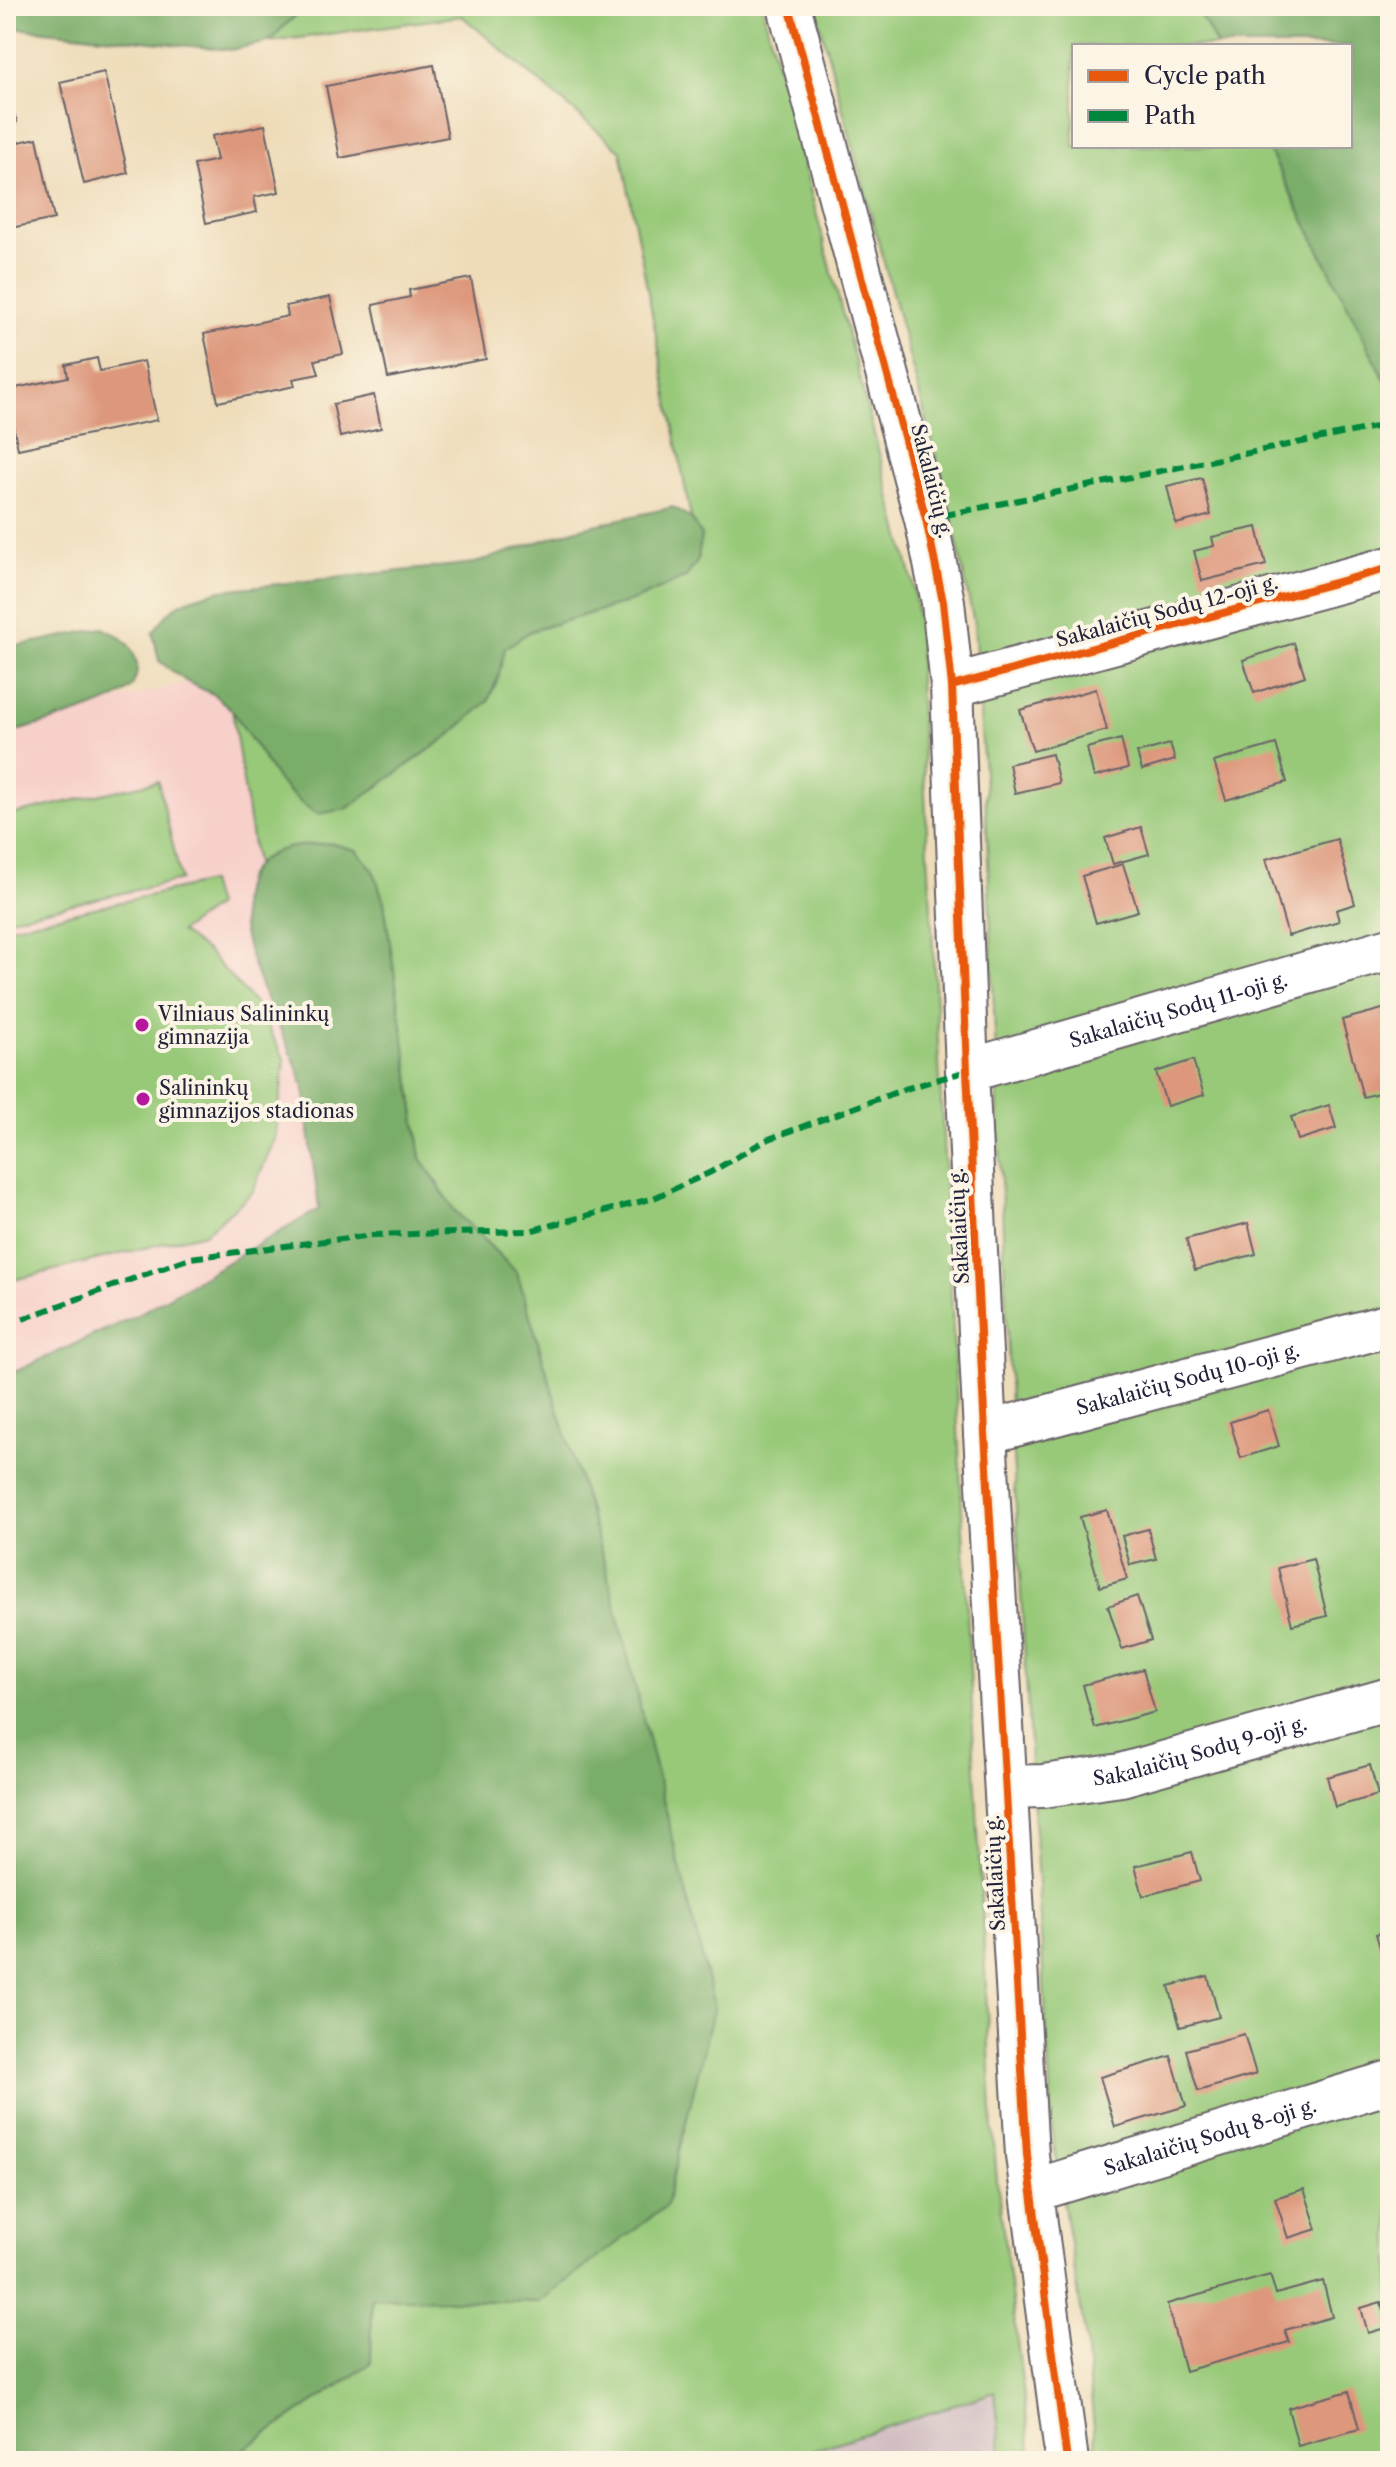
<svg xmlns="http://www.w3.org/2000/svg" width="1396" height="2467" font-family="'Libre Caslon Text',serif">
<rect width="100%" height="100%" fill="#fcf5e5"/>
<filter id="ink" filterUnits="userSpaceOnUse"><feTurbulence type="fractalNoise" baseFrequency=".0125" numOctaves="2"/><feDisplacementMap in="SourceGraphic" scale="16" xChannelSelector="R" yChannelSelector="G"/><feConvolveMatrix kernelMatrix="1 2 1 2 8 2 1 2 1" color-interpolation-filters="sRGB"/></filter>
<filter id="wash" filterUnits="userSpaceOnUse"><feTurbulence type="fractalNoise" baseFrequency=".006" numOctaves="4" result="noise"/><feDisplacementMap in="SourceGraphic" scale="32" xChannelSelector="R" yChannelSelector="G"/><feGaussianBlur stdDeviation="1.8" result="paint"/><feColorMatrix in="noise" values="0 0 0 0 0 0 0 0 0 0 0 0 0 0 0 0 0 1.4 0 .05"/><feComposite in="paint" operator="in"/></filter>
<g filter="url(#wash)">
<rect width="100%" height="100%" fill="#eedcb9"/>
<path fill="#f7d0ca" d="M 187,682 L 213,694 L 232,710 L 256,865 L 245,877 L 251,962 L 304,1087 L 319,1209 L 135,1316 L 6,1376 L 6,734 L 110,702 Z"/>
<path fill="#d2bec2" d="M 995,2392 L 1002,2461 L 780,2461 Z"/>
<path fill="#98c979" stroke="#5d765a" stroke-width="2" d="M 305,6 L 762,6 L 913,583 L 920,636 L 919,680 C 946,1163 968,1647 993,2130 L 997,2181 L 1032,2461 L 1002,2461 L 995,2392 L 780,2461 L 226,2461 L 371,2364 L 372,2298 L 539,2302 L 713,2006 L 606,1568 L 517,1273 L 454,1210 L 421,1158 L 384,902 L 373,869 L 275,853 L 256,865 L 232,710 L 279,782 L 346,809 L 450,735 L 488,701 L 498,678 L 504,648 L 531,631 L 635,600 L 686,577 L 698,560 L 700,535 L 691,518 L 621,151 L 462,16 L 268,42 Z
M 815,6 L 1196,6 L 1217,46 L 1074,46 L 1074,146 L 1267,146 L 1390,390 L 1390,2461 L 1097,2461 L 1086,2341 L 1053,2140 L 1010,1405 L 985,787 L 974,624 L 949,504 Z
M 158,781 L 181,880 L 6,919 L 6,816 Z
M 209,882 L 216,906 L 180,932 L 209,953 L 256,1005 L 285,1060 L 275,1139 L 252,1193 L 205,1233 L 6,1282 L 6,928 Z"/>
<path fill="#7aad69" stroke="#4e6852" stroke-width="2" d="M 6,6 L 305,6 L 268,42 L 230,50 L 6,27 Z
M 1196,6 L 1390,6 L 1390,390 L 1267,146 L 1350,146 L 1350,46 L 1217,46 Z
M 673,507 L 691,518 L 701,535 L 698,560 L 686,577 L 635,600 L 531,631 L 505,648 L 498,678 L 488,701 L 450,735 L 346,809 L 318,814 L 301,803 L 279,782 L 232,710 L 213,694 L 187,682 L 159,661 L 153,633 C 174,600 187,599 222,590 L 475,563 L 577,529 Z
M 103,628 C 121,636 131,642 136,661 C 139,670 135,683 129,689 C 107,709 36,725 6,734 L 6,648 Z
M 329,843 L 356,850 L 373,869 L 384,902 L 421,1158 L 454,1210 L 517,1273 L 606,1568 L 714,2006 L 666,2206 L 539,2302 L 372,2298 L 371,2364 L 226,2461 L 6,2461 L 6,1376 L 135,1316 L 319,1209 C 316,1183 312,1157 309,1130 C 307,1117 307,1102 304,1088 C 290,1031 190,890 275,852 C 292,845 311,845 329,843 Z"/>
<g id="blocks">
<path fill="#dd977b" d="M 434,65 L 448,137 L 340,158 L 326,86 Z
M 104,72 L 128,173 L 84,184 L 60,82 Z
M 6,91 L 17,122 L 6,126 Z
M 265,125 L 279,192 L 254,197 L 257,212 L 206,223 L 194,165 L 217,160 L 212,136 Z
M 37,138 L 54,219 L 6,229 L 6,145 Z
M 471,278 L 486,359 L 388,378 L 373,305 L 410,297 L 409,290 Z
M 330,297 L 343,354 L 315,360 L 319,374 L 293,379 L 295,386 L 218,402 L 204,334 L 288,316 L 286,306 Z
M 97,358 L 100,371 L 144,361 L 157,420 L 18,449 L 6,390 L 68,377 L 66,365 Z
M 374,395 L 381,428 L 340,437 L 333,404 Z
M 1202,478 L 1211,515 L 1176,524 L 1167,486 Z
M 1257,527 L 1266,565 L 1202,581 L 1194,551 L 1214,546 L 1212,537 Z
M 1294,643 L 1305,676 L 1254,693 L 1243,660 Z
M 1096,689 L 1107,730 L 1033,751 L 1020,710 Z
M 1121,739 L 1128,768 L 1094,777 L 1087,748 Z
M 1170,744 L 1175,760 L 1142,770 L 1137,753 Z
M 1276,744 L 1287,782 L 1226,800 L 1214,762 Z
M 1052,754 L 1059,783 L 1015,793 L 1009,764 Z
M 1141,827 L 1149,854 L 1113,864 L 1105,838 Z
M 1337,839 L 1355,904 L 1336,910 L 1339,921 L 1288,936 L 1266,859 Z
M 1123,864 L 1138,911 L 1096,923 L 1082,876 Z
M 1386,1008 L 1390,1023 L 1390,1090 L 1363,1097 L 1342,1020 Z
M 1193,1060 L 1204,1095 L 1167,1106 L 1156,1072 Z
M 1329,1105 L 1336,1128 L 1298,1140 L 1291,1117 Z
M 1248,1223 L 1256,1254 L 1195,1270 L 1186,1239 Z
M 1268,1410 L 1279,1446 L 1241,1458 L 1230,1422 Z
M 1107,1510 L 1127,1579 L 1100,1587 L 1080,1517 Z
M 1148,1529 L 1156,1559 L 1130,1565 L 1122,1536 Z
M 1313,1559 L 1327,1616 L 1292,1625 L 1278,1568 Z
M 1137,1596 L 1151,1640 L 1122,1649 L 1108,1606 Z
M 1143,1669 L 1155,1712 L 1095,1728 L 1083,1685 Z
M 1370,1765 L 1378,1795 L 1335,1807 L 1327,1777 Z
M 1192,1852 L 1200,1881 L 1143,1896 L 1135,1866 Z
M 1390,1931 L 1390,1963 L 1385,1965 L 1376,1934 Z
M 1208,1976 L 1219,2017 L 1180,2027 L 1169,1986 Z
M 1244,2034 L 1256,2074 L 1198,2091 L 1186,2050 Z
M 1171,2056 L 1186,2106 L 1115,2127 L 1100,2077 Z
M 1304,2189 L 1317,2229 L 1288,2238 L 1275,2198 Z
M 1270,2275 L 1276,2294 L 1323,2281 L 1332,2317 L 1285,2330 L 1289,2342 L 1185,2371 L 1167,2304 Z
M 1381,2302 L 1389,2327 L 1368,2333 L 1361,2308 Z
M 1349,2391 L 1359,2429 L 1298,2446 L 1288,2408 Z"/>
</g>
</g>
<g filter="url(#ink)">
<use href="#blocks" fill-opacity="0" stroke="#696367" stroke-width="2"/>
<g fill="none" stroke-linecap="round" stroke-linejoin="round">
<g stroke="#696367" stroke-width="46">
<g id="minor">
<path d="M 789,6 L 926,519 L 943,602 L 952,686 L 967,1071 L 985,1433 L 1027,2155 L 1067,2461"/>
<path d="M 952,686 L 1390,568"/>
<path id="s1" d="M 967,1071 L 1390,949"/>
<path id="s2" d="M 985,1433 L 1390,1325"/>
<path id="s3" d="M 1006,1787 L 1043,1786 L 1121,1775 L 1390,1699"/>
<path id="s4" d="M 1032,2191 L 1390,2082"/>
</g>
</g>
<use href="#minor" stroke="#fff" stroke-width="42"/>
<path stroke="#00873e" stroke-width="6" stroke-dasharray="12 6" stroke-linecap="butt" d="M 926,519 L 1390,424
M 6,1325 L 190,1258 L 373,1235 L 529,1231 L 654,1198 L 711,1172 L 766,1140 L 905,1089 L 967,1071"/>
<g stroke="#fcf5e5" stroke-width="13">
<path id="cycleway" d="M 789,6 L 926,519 L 943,602 L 952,686 L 967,1071 L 985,1433 L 1027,2155 L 1067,2461
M 952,686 L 1390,568"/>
</g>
<use href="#cycleway" stroke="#e8590c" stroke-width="8"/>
</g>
</g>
<g fill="#b5179e" stroke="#fcf5e5" stroke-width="3">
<circle cx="142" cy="1025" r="8"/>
<circle cx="143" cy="1099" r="8"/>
</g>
<g text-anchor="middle" stroke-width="8" stroke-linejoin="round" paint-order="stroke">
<g font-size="20" fill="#22223b" stroke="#fcf5e5">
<text transform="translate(932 481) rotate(76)" y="7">Sakalaičių g.</text>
<text transform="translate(1167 611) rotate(-15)" y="7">Sakalaičių Sodų 12-oji g.</text>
<text dy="7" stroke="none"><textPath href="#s1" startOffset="220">Sakalaičių Sodų 11-oji g.</textPath></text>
<text transform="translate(959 1226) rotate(-93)" y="7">Sakalaičių g.</text>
<text dy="7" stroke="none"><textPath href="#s2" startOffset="210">Sakalaičių Sodų 10-oji g.</textPath></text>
<text dy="7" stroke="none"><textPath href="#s3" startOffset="198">Sakalaičių Sodų 9-oji g.</textPath></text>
<text transform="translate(995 1873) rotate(-93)" y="7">Sakalaičių g.</text>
<text dy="7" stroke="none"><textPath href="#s4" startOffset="186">Sakalaičių Sodų 8-oji g.</textPath></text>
</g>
<g font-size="20" fill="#22223b" stroke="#fcf5e5" text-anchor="start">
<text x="158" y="1021">Vilniaus Salininkų<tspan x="158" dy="23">gimnazija</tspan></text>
<text x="159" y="1095">Salininkų<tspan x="159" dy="23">gimnazijos stadionas</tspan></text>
</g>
</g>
<rect width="1396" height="2467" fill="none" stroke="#fcf5e5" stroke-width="32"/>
<rect x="1072" y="44" width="280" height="104" fill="#fcf5e5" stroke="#a5a1a1" stroke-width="2"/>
<rect x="1088" y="70" width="40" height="12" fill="#e8590c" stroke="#a5a1a1" stroke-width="2"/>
<text x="1144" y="84" font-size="24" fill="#22223b">Cycle path</text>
<rect x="1088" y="110" width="40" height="12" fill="#00873e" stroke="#a5a1a1" stroke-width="2"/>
<text x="1144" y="124" font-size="24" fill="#22223b">Path</text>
</svg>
